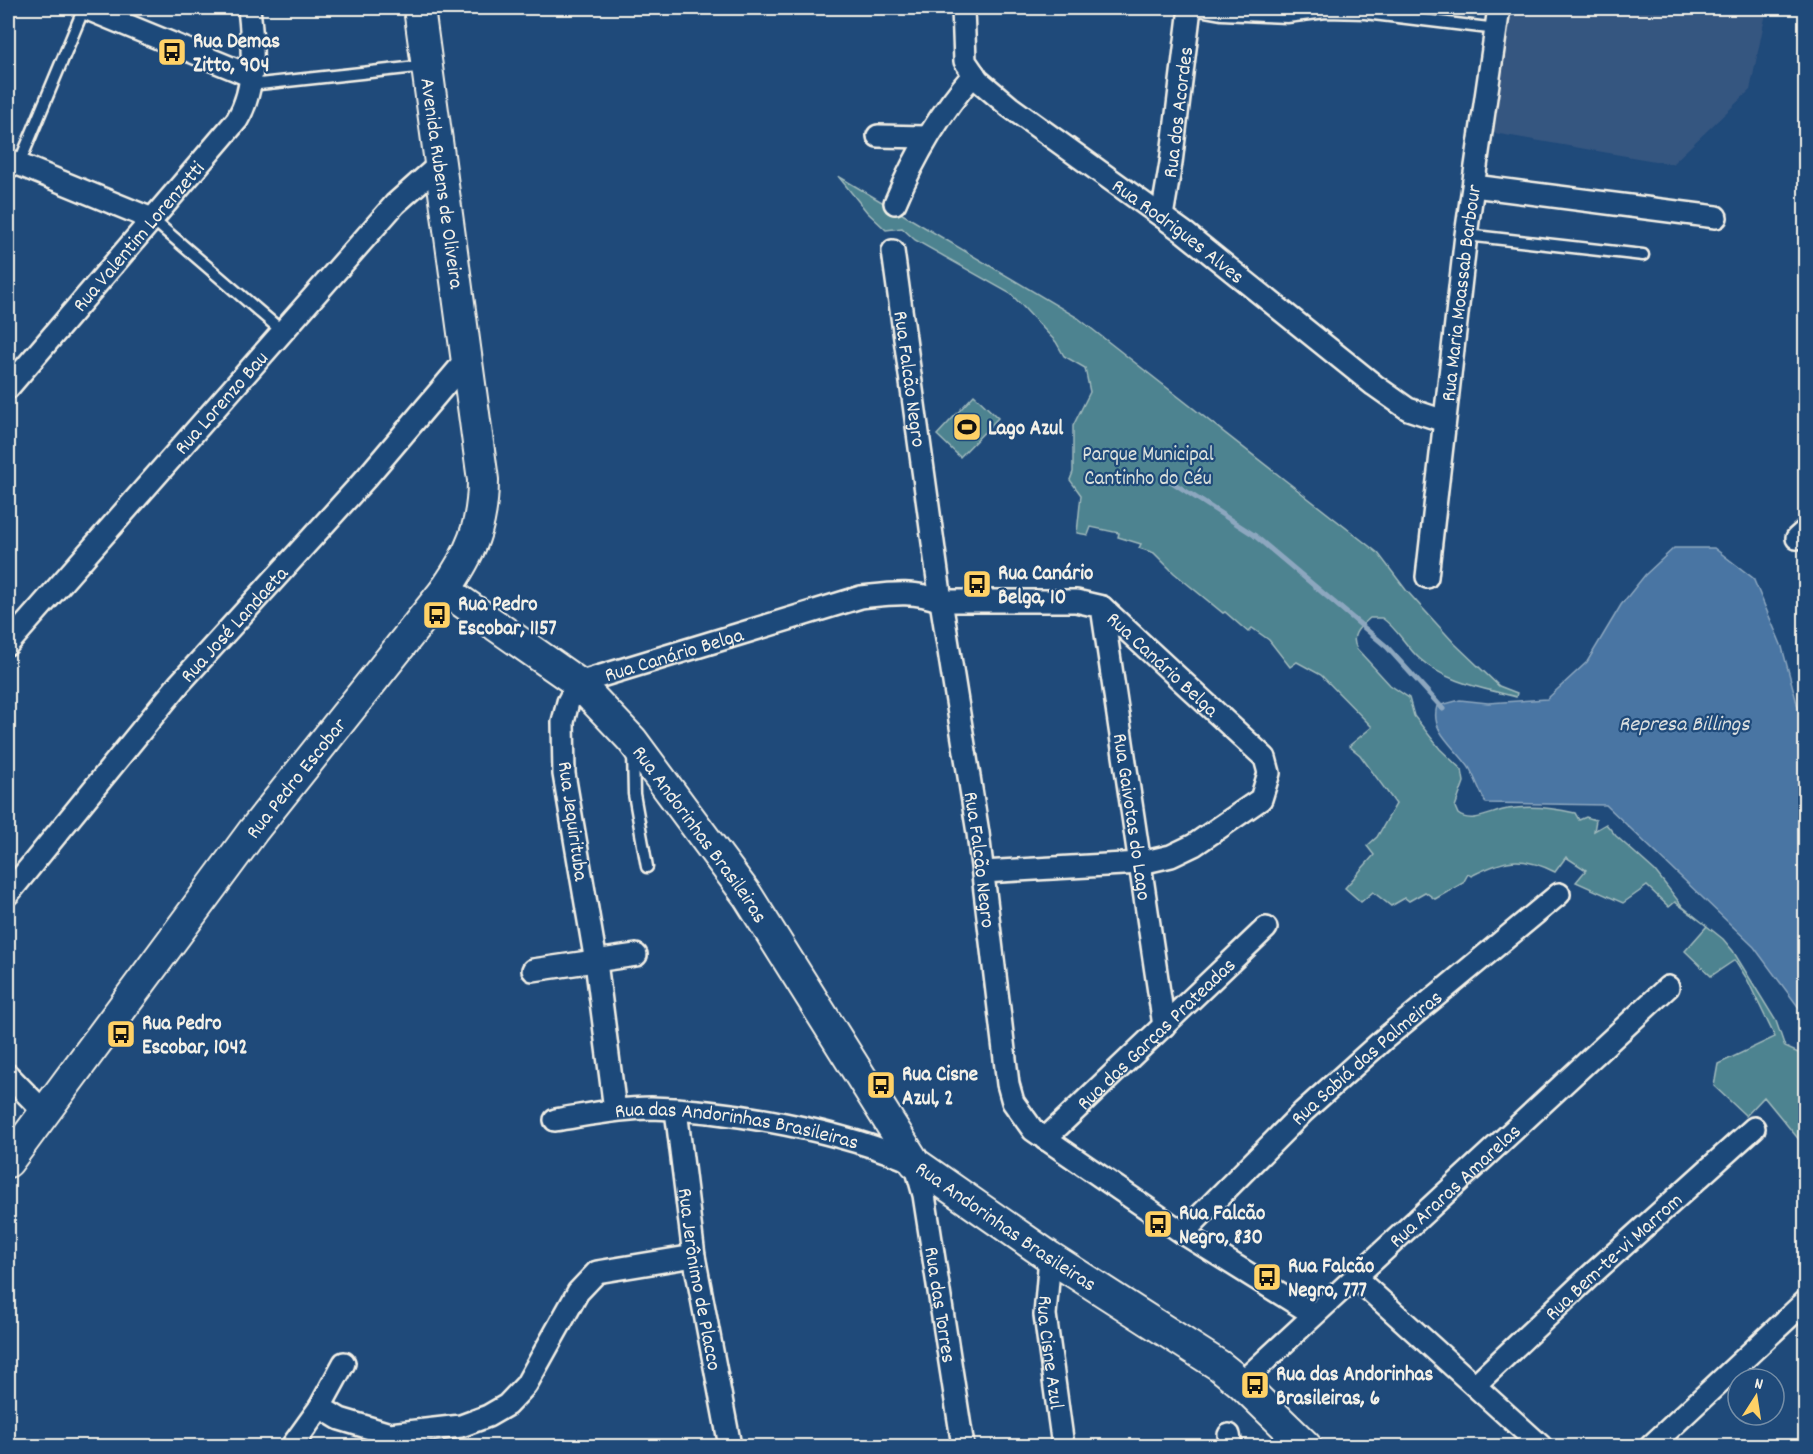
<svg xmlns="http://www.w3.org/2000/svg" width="1813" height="1454" font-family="Dekko,sans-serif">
<rect width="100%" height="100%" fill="#1f4a7a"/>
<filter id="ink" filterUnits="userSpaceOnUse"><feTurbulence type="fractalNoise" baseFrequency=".0167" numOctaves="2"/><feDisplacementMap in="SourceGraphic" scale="12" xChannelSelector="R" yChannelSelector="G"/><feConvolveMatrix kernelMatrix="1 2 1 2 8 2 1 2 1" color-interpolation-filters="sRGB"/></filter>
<g filter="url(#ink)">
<path fill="#365680" d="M 1511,8 L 1767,8 L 1750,90 L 1672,164 L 1494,133 Z"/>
<path fill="#4e8390" stroke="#a1babc" stroke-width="1.5" d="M 838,176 L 1078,318 L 1378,553 L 1406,590 L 1455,644 L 1499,686 L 1517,693 L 1516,697 C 1483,688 1447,683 1420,659 C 1406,647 1398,629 1382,618 L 1370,618 C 1360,627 1349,635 1357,649 L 1390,685 L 1409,698 L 1414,716 L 1440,749 L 1462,770 L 1464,782 L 1455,807 L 1458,814 C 1472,825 1493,811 1508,809 C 1530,805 1554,808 1575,813 L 1579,820 L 1586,817 L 1596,820 L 1594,831 L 1606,824 L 1616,836 L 1655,871 L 1683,907 L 1723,939 L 1733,951 L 1776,1021 L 1785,1047 L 1805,1056 L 1805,1147 L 1764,1097 L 1746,1116 L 1714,1086 L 1718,1064 L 1775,1037 L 1747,979 L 1735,960 L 1711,976 L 1685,951 L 1707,926 L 1675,902 L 1669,907 L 1647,886 L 1623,903 L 1576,882 L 1586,870 L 1566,857 L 1555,872 C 1520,855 1505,859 1471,876 L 1468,874 L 1463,883 L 1435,899 L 1425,892 L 1409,901 L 1405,898 L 1391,906 L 1373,892 L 1361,902 L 1345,888 L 1374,855 L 1367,846 L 1377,837 L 1396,804 L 1360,755 L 1349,746 L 1372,727 L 1321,675 L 1297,662 L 1290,667 L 1269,640 L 1252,628 L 1248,632 L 1225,612 L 1223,613 L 1174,573 L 1154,553 L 1139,548 L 1141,544 L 1118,537 L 1119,533 L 1091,527 L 1088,535 L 1077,533 L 1081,495 L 1070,480 L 1073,472 L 1073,426 L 1090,392 L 1085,368 L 1064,356 L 1056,342 L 1011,294 L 915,240 L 902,228 L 886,230 L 867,212 Z
M 974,395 L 998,418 L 960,457 L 937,435 Z"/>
<path fill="#4875a3" stroke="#8da7bf" stroke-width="1.5" d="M 1674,548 L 1714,548 L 1753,578 L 1782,647 L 1798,707 L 1805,718 L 1805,1016 L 1754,947 L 1606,805 L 1486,803 C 1480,792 1476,780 1470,769 C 1457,748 1429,732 1437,706 L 1460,700 L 1488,703 L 1547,699 L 1587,662 L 1621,605 L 1645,575 Z"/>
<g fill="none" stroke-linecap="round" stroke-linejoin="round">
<path stroke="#8da7bf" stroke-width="5" d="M 1164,477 L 1254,535 L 1387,647 L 1443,709"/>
<g stroke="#f4f1e8" stroke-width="15">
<path id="lane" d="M 1189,8 L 1222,14 L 1287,17 L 1326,12 L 1365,13 L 1497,29
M 250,85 L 426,66
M 19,164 L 84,8
M 152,219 L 282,331
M 1466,235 L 1643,255
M 633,752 L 634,794 L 647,867"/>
</g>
<g stroke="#f4f1e8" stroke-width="26">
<g id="street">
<path d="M 85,8 L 251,76"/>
<path id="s1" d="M 963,8 L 965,61 L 978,80 L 1010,107 L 1185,233 L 1374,385 L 1408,409 L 1444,421"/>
<path d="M 878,136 L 926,137"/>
<path d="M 8,160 L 152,219"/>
<path d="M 1474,186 L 1716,217"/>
<path d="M 895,203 C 915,155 939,114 974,74"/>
<path id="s2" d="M 1162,216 L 1171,163 L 1190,8"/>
<path id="s3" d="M 893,251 L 941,601 L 978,833 L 1008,1084 L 1013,1102 L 1033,1130 L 1183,1233 L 1313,1314"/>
<path id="s4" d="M 8,388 L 237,120 C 257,87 253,44 249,8"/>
<path d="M 1797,538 L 1806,530"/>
<path id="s5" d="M 1427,577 L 1466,235 L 1499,8"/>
<path id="s6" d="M 1102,607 L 1164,1026"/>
<path id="s7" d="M 8,644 L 395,204 L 440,164"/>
<path id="s8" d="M 8,894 L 179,684 L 367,477 L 467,359"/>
<path d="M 533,970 L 636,955"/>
<path d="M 8,1075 L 45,1113"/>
<path id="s9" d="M 615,1110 L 596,962 L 564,774 L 563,722 L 568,702 L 578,683 L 861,597 C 890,594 914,590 941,601 L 1076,601 L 1102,607 L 1265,758 L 1269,773 L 1261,799 L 1194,845 L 1171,856 L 1141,863 L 983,872"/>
<path id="s10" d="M 676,1110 L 694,1256 L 730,1446"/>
<path id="s11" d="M 555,1120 C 587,1115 619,1108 651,1108 C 731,1110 843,1131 915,1163 L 924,1195 L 963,1446"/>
<path id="s12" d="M 1045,1139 L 1266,928"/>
<path id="s13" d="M 1183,1233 L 1303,1112 L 1383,1040 L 1559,894"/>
<path id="s14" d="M 1050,1257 L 1045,1315 L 1063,1446"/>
<path d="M 1356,1278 L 1541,1446"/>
<path id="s15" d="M 1241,1383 L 1668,987"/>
<path id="s16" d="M 1475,1385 L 1591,1275 L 1754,1128"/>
<path d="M 320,1407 L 340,1419 L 390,1434 L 461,1426 L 488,1416 L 507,1405 L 526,1385 L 578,1292 L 597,1272 L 694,1256"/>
<path d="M 1229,1435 L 1231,1446"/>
<path d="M 292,1446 L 320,1407 L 344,1363"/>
<path d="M 1651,1446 L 1806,1301"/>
</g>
</g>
<g stroke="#f4f1e8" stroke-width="34">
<g id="secondary">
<path id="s17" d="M 445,590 L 578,683 L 632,740 L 747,895 L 915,1163 L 1050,1257 L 1220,1366 L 1241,1383 L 1306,1446"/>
<path id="s18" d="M 8,1162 L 253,831 L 445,590 C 471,553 483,526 483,480 L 419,8"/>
</g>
</g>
<use href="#lane" stroke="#1f4a7a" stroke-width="10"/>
<use href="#street" stroke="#1f4a7a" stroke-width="21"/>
<use href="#secondary" stroke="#1f4a7a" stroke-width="30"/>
</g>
</g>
<defs>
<g id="bus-square" transform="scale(1.5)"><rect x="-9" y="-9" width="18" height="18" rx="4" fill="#ffd166" stroke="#1f4a7a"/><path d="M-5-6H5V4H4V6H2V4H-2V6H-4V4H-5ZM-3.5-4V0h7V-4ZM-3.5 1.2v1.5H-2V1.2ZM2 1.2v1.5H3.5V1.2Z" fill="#111"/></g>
<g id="stadium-square" transform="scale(1.5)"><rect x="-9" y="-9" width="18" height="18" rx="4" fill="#ffd166" stroke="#1f4a7a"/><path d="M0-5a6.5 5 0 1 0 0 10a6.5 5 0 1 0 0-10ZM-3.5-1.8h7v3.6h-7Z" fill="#111"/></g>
</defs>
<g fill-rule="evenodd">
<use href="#bus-square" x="172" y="52"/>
<use href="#stadium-square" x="967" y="427"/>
<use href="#bus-square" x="977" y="584"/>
<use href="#bus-square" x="437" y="615"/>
<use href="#bus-square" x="121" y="1034"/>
<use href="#bus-square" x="881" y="1085"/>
<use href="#bus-square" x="1158" y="1224"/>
<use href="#bus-square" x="1267" y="1277"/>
<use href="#bus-square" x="1255" y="1385"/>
</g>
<g text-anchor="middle" stroke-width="4.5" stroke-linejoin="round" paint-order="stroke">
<g font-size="21" font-weight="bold" fill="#f4f1e8" stroke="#1f4a7a" text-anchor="start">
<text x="193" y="47">Rua Demas<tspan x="193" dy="24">Zitto, 904</tspan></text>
<text x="988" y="434">Lago Azul</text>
<text x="998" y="579">Rua Canário<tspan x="998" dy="24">Belga, 10</tspan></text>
<text x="458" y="610">Rua Pedro<tspan x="458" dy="24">Escobar, 1157</tspan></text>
<text x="142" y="1029">Rua Pedro<tspan x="142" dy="24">Escobar, 1042</tspan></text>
<text x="902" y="1080">Rua Cisne<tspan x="902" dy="24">Azul, 2</tspan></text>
<text x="1179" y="1219">Rua Falcão<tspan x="1179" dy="24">Negro, 830</tspan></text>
<text x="1288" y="1272">Rua Falcão<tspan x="1288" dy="24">Negro, 777</tspan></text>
<text x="1276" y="1380">Rua das Andorinhas<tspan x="1276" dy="24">Brasileiras, 6</tspan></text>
</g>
<g font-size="21" fill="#f4f1e8" stroke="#1f4a7a">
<text dy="7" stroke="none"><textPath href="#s2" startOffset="105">Rua dos Acordes</textPath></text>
<text transform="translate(443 183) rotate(82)" y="7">Avenida Rubens de Oliveira</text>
<text dy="7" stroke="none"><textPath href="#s1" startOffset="327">Rua Rodrigues Alves</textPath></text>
<text dy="7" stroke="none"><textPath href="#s4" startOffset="200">Rua Valentim Lorenzetti</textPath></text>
<text dy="7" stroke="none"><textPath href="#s5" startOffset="286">Rua Maria Moassab Barbour</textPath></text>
<text dy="7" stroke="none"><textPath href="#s3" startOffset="129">Rua Falcão Negro</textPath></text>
<text dy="7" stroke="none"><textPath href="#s7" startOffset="322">Rua Lorenzo Bau</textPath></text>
<text dy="7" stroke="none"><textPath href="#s8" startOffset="352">Rua José Landaeta</textPath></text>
<text dy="7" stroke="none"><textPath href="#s9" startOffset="534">Rua Canário Belga</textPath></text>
<text dy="7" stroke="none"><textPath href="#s9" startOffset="1056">Rua Canário Belga</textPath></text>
<text dy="7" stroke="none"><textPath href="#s18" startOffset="480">Rua Pedro Escobar</textPath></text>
<text dy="7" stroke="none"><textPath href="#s6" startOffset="212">Rua Gaivotas do Lago</textPath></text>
<text transform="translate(574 821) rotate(82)" y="7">Rua Jequirituba</text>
<text dy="7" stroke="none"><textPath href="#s17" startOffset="357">Rua Andorinhas Brasileiras</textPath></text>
<text dy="7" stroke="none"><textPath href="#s3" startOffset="615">Rua Falcão Negro</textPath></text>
<text dy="7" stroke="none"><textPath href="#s12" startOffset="153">Rua das Garças Prateadas</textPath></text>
<text dy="7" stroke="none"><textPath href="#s13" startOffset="254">Rua Sabiá das Palmeiras</textPath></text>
<text dy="7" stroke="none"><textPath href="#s11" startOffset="184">Rua das Andorinhas Brasileiras</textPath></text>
<text dy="7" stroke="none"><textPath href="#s15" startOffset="291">Rua Araras Amarelas</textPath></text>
<text dy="7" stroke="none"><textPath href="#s17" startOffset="861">Rua Andorinhas Brasileiras</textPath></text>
<text dy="7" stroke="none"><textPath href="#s16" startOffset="189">Rua Bem-te-vi Marrom</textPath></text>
<text dy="7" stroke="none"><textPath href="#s10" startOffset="171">Rua Jerônimo de Placco</textPath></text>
<text dy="7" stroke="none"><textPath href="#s11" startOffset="512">Rua das Torres</textPath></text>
<text dy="7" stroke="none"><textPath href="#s14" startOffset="96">Rua Cisne Azul</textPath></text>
</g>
<g font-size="21" fill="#dbe0db" stroke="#1f4a7a">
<text x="1148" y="460">Parque Municipal<tspan x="1148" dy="24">Cantinho do Céu</tspan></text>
</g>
<g font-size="22" font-style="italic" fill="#dadede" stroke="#1f4a7a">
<text x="1684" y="730">Represa Billings</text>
</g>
</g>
<rect width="1813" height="1454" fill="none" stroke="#1f4a7a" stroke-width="30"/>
<rect x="15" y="15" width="1783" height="1424" fill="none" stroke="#f4f1e8" stroke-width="2" filter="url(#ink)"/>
<g transform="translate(1756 1397) rotate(12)"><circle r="28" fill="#1f4a7a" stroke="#748da6" stroke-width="1.5"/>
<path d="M0-4.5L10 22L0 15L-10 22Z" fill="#ffd166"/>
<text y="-9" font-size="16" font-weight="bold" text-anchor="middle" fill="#f4f1e8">N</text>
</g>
</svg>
